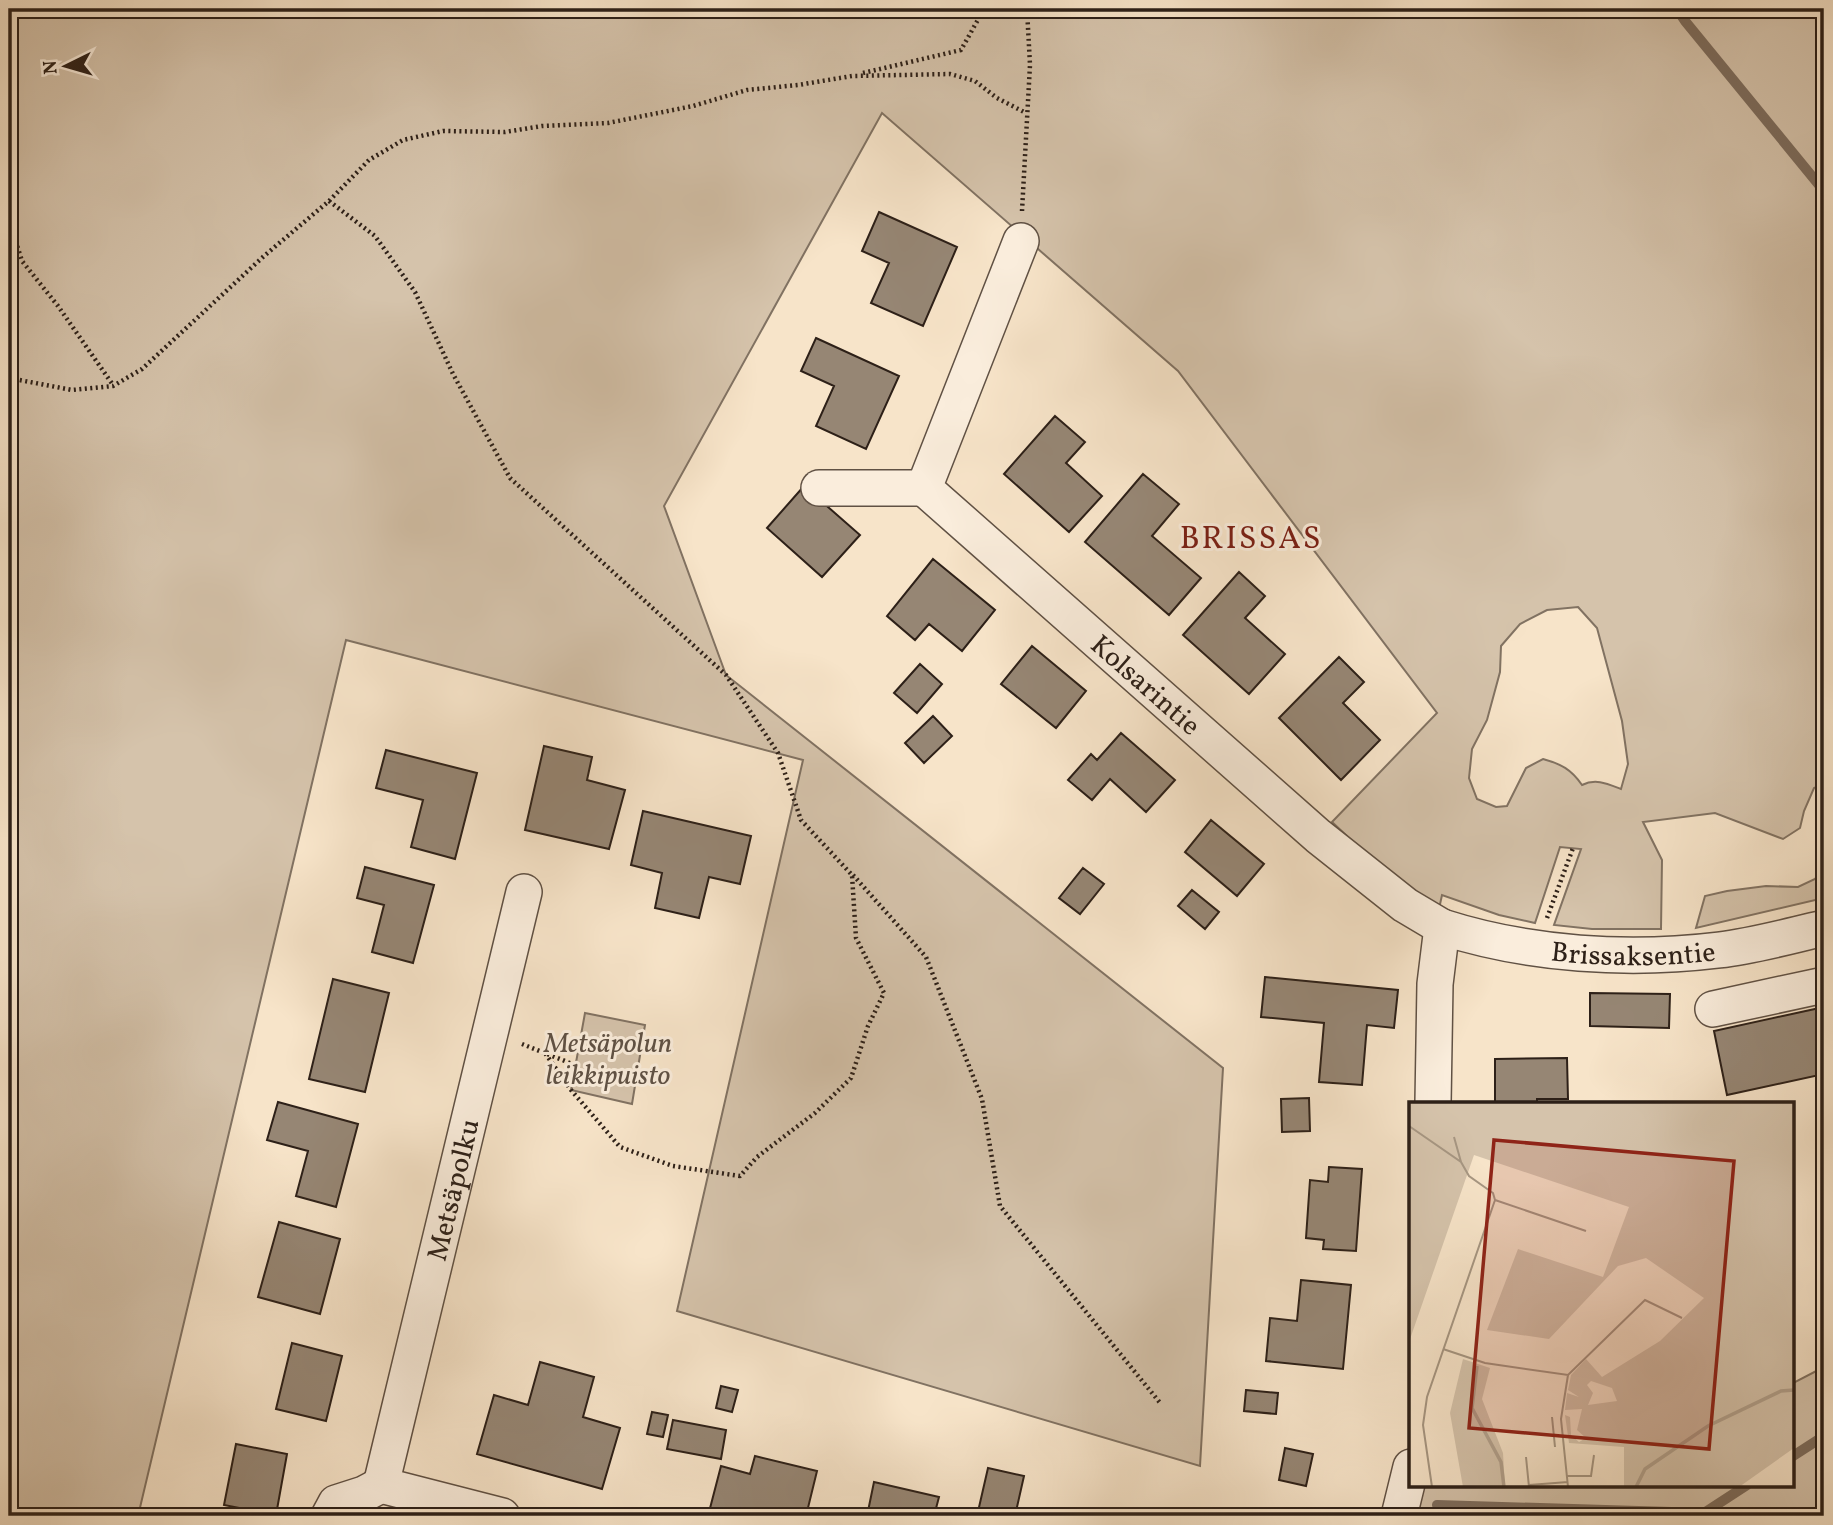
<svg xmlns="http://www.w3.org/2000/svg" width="1833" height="1525" font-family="Vollkorn,serif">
<rect width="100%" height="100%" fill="#f7e4c9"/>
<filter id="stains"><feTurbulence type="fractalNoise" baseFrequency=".00286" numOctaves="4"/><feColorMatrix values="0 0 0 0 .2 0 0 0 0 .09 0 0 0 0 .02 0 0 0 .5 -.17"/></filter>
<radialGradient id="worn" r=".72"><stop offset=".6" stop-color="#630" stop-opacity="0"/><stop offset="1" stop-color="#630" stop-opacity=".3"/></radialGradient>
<path fill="#d5c3ab" stroke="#817262" stroke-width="2" fill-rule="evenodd" d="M 9,9 L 1824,9 L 1824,784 L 1814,788 L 1804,811 L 1800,828 L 1783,839 L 1715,813 L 1643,822 L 1662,860 L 1661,929 L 1592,929 L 1554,925 L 1581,849 L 1560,847 L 1535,923 L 1499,915 L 1442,895 L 1439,909 L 1405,890 L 1332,822 L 1437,713 L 1178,371 L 882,113 L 664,506 L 726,675 L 1223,1068 L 1200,1466 L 677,1311 L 803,760 L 346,640 L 138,1516 L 9,1516 ZM 1578,607 L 1597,628 L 1622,721 L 1628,764 L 1621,789 C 1608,784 1596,778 1582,785 C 1571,769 1561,764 1543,759 L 1526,768 L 1507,806 L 1496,807 L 1477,799 L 1469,778 L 1472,749 L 1487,720 L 1500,672 L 1501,646 L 1520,624 L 1547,610 Z
M 1824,866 L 1824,898 L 1696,928 L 1705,896 L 1727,891 L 1766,886 L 1798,887 L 1815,879 Z
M 585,1013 L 645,1025 L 632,1104 L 571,1090 Z
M 1824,1367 L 1824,1516 L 1417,1516 L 1424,1485 L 1793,1485 L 1793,1383 Z"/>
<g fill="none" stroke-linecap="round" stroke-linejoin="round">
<path stroke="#7d6d5e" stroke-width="10" d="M 1677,9 L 1685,21 L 1824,191
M 1793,1456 L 1824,1436
M 1437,1505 L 1704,1513 L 1747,1485"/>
</g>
<path fill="#968674" stroke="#2d2018" stroke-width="2" d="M 879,212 L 957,247 L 923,326 L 871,303 L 889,263 L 862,251 Z
M 816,338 L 899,376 L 866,449 L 816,426 L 834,386 L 801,371 Z
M 1055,416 L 1085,442 L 1066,463 L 1102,496 L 1069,532 L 1004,474 Z
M 1143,474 L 1179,504 L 1152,536 L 1201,578 L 1169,615 L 1085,542 Z
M 804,486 L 860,535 L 822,577 L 767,528 Z
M 933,559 L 995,610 L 962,651 L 929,624 L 915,640 L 887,616 Z
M 1239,572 L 1265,596 L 1245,618 L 1285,654 L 1249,694 L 1183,635 Z
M 1032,646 L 1086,691 L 1056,728 L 1001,684 Z
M 1339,657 L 1364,682 L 1343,703 L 1380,740 L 1341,780 L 1279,718 Z
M 920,664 L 942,684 L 917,713 L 894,693 Z
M 933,716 L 952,736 L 924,763 L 905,743 Z
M 1121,733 L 1175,780 L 1146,812 L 1110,779 L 1092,800 L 1068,780 L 1091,754 L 1097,760 Z
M 544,746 L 592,757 L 587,780 L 625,790 L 609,849 L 525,830 Z
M 386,750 L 477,773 L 455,859 L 411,847 L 423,800 L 376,788 Z
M 643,811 L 751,836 L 740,884 L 709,877 L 699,918 L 655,908 L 662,873 L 631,865 Z
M 1211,820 L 1264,864 L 1237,896 L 1185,852 Z
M 365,867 L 434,885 L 413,963 L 372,952 L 384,905 L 357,898 Z
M 1083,868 L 1104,884 L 1080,914 L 1059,898 Z
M 1192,890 L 1219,912 L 1205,929 L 1178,906 Z
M 1265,977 L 1398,990 L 1394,1028 L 1367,1025 L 1362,1085 L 1319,1082 L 1324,1023 L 1261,1017 Z
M 333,979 L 389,993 L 365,1092 L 309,1079 Z
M 1590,993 L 1670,994 L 1669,1028 L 1590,1026 Z
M 1824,1007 L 1824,1074 L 1727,1095 L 1714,1031 Z
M 1567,1058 L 1568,1099 L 1537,1099 L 1537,1103 L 1495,1103 L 1495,1059 Z
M 1309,1098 L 1310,1131 L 1282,1132 L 1281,1099 Z
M 278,1102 L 358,1124 L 336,1207 L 296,1196 L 308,1151 L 267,1140 Z
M 1329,1167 L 1362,1169 L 1356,1251 L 1323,1249 L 1324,1240 L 1306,1238 L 1310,1180 L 1328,1182 Z
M 279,1222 L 340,1239 L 320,1314 L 258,1297 Z
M 1301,1280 L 1351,1285 L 1343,1369 L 1266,1361 L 1270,1318 L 1297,1321 Z
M 292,1343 L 342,1356 L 326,1421 L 276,1409 Z
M 540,1362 L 594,1377 L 583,1417 L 620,1428 L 602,1489 L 477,1454 L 494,1395 L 528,1405 Z
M 721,1386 L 738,1390 L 732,1412 L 716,1408 Z
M 1246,1390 L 1278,1393 L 1276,1414 L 1244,1411 Z
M 652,1412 L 668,1415 L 663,1437 L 647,1434 Z
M 673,1420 L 726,1430 L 721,1459 L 667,1449 Z
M 236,1444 L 287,1454 L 276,1515 L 224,1505 Z
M 1285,1448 L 1313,1454 L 1306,1486 L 1279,1480 Z
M 755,1456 L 817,1471 L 806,1516 L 708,1516 L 721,1466 L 750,1474 Z
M 988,1468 L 1024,1476 L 1015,1516 L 977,1516 Z
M 874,1482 L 939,1497 L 934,1516 L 867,1516 Z"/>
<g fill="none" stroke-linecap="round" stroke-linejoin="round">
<g stroke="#605144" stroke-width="38">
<g id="minor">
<path id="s1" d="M 1021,241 L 924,488 L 1318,836 L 1405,905 L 1442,927 L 1435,984 L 1433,1103"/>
<path d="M 819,488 L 924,488"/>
<path id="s2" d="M 1442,927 C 1530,955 1628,961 1719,950 C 1754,946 1789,936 1824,928"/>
<path d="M 1713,1009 L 1824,985"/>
<path id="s3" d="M 381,1485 L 524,892"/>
<path d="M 381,1485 L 502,1516"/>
<path d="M 329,1516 L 336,1503 L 364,1494 L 381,1485"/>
<path d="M 1399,1516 L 1411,1467"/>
</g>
</g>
<path stroke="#2d2018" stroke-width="4.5" stroke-dasharray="2 3.5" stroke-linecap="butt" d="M 863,73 L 961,50 L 984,9
M 329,201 L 375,236 L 415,292 L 453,374 L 510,478 L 726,675 L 778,753 L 801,820 L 852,875 L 856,938 L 884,993 L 868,1026 L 851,1078 L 815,1113 L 757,1157 L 740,1176 L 673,1166 L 620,1147 L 571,1090 L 545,1053
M 1022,211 L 1030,65 L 1027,9
M 9,220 L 22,261 L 58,306 L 113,385
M 9,378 L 72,390 L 113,386 L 142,369 L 264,256 L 329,201 L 369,160 L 403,140 L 443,131 L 505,132 L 542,126 L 608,123 L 693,106 L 747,90 L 798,85 L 852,76 L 950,74 L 975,81 L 997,98 L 1026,113
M 853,875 L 926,957 L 982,1099 L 1000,1206 L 1161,1404
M 1547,918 L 1573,848
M 522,1044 L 575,1065"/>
<use href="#minor" stroke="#faeddc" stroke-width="35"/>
</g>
<g text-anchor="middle" stroke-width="6" stroke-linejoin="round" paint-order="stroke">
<g font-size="28" fill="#2d2018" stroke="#faeddc">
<text dy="10" stroke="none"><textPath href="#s1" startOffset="562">Kolsarintie</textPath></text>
<text dy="10" stroke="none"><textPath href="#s2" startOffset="194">Brissaksentie</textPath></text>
<text dy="10" stroke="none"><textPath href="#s3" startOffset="304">Metsäpolku</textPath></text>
</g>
<g font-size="28" font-style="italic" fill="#5f5144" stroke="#faeddc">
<text x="608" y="1052">Metsäpolun<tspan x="608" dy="32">leikkipuisto</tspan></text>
</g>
<g font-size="32" letter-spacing="2" fill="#7a1f14" stroke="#faeddc">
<text x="1251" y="548">BRISSAS</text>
</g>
</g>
<g transform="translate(1409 1102)">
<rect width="385" height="385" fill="#f7e4c9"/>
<path d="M 0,0 L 385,0 L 385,346 L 330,385 L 215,385 L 215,345 L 160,341 L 156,313 L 161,315 L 162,333 L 170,340 L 177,336 L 168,328 L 173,307 L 156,308 L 158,291 L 170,295 L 159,288 L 162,273 L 177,257 L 193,275 L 251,239 L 295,196 L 237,156 L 209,164 L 140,237 L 78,228 L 109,147 L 194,175 L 220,105 L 65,53 L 0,240 ZM 182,279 L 203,286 L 208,299 L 179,303 L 184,291 L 178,283 ZM 54,257 L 81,266 L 73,297 L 94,351 L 96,385 L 54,385 L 41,311 Z" fill="#d5c3ab" fill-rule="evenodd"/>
<path fill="none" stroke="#b2a18d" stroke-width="3.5" d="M 68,264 L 63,306 L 92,360 L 95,385M 227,385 L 236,367 L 299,324 L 372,289 L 385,288"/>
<path fill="none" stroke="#a69682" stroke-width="2" d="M 0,24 L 52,60 L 60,74 L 84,91 L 86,98M 45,35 L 52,60M 86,98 L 177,129M 34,247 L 76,261 L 159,273 L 236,198 L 273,216M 143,315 L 146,345M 117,355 L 120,385M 158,374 L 182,374 L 185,353M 120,383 L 159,380M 23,385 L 14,323 L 18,295 L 86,98M 159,385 L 152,317 L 159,273"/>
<path fill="#8f2418" fill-opacity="0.15" stroke="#8f2418" stroke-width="3.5" d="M 85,38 L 325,59 L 300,347 L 60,326 Z"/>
<rect width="385" height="385" fill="none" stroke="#2d2018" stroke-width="3.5"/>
</g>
<rect width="1833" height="1525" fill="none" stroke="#f7e4c9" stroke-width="35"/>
<rect x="10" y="10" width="1812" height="1504" fill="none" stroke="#2d2018" stroke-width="3.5"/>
<rect x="18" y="18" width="1798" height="1490" fill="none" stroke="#2d2018" stroke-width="2"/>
<g transform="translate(66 66) rotate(265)" stroke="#faeddc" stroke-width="5" paint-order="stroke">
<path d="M0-5L12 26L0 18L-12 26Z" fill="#2d2018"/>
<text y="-10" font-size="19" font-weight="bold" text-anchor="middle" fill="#2d2018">N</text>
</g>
<rect width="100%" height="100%" filter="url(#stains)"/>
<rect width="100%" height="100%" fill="url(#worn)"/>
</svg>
